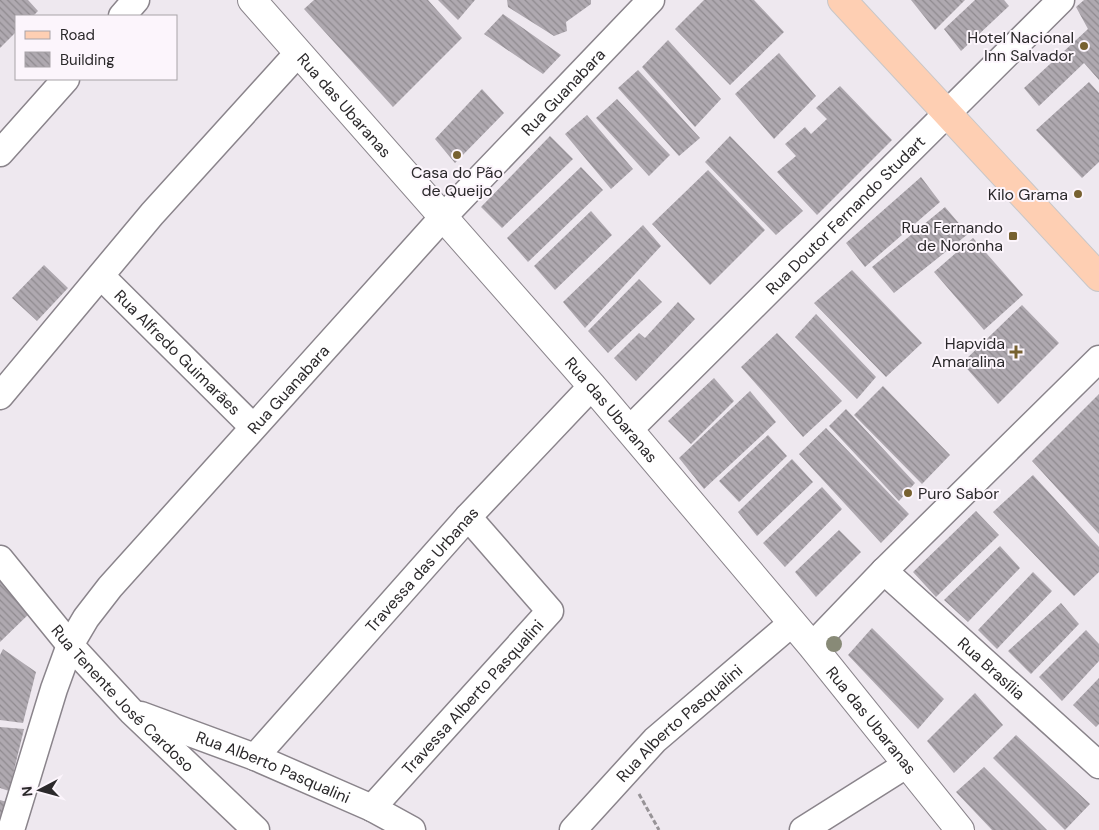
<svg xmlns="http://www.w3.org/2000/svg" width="1099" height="830" font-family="'DM Sans',sans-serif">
<defs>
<pattern id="building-back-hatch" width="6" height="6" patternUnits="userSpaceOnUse" patternTransform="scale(1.25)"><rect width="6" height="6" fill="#afa9b0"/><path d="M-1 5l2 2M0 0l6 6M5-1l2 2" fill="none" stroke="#8f8a8f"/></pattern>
</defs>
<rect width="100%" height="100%" fill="#eee8ef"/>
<path fill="url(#building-back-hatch)" d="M 0,0 L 28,0 L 38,11 L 33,16 L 16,16 L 16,32 L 0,48 Z
M 314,0 L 428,0 L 462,38 L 393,107 L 304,9 Z
M 438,0 L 475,0 L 458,20 Z
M 507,0 L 591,0 L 591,4 L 566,22 L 567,31 L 554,36 L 508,7 Z
M 704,0 L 754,0 L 784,32 L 730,85 L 675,29 Z
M 911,0 L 965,0 L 935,30 Z
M 975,0 L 1004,0 L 1009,6 L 961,51 L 944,29 Z
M 1084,0 L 1099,0 L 1099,80 L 1084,63 L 1039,106 L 1024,88 L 1088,29 L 1076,7 Z
M 503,14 L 561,55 L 543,74 L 484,34 Z
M 668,40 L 721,99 L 695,127 L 642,67 Z
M 779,53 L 816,96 L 774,139 L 735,94 Z
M 638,70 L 700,138 L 679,156 L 618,88 Z
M 1089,82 L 1099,93 L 1099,162 L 1082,178 L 1036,130 Z
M 840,86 L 892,140 L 817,215 L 777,172 L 796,156 L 785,144 L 805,127 L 811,134 L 827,119 L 816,108 Z
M 482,89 L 504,113 L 455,163 L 435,139 Z
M 617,99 L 670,155 L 649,176 L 596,118 Z
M 587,115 L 633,169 L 611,189 L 565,134 Z
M 550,136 L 573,159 L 502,228 L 481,207 Z
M 730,136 L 803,211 L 776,235 L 705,162 Z
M 581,167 L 603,190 L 528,262 L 507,238 Z
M 708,170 L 765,230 L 710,285 L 652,224 Z
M 921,177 L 940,202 L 865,267 L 846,243 Z
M 945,207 L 968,234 L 894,293 L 872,267 Z
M 591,211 L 612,235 L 555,290 L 534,266 Z
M 643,225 L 661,246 L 585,328 L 563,302 Z
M 973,238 L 1023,295 L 984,330 L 934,272 Z
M 44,265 L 68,288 L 37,321 L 12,298 Z
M 852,270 L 922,343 L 886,377 L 814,303 Z
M 639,279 L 662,302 L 608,353 L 588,331 Z
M 678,302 L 695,319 L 636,381 L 614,358 L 639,333 L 645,338 Z
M 1022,305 L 1059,343 L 998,404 L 962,363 Z
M 816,314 L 876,377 L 857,399 L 795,337 Z
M 777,333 L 842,401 L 803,437 L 741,367 Z
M 714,378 L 734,401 L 691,444 L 668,421 Z
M 883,386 L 950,455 L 922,484 L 854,415 Z
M 750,391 L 776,422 L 704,489 L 679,458 Z
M 1099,394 L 1099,534 L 1032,461 Z
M 846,409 L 915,483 L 899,501 L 829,426 Z
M 826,428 L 909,514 L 881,543 L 799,454 Z
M 768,435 L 787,456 L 739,502 L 719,481 Z
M 792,459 L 813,482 L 757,536 L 738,512 Z
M 1033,475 L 1099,547 L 1099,572 L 1074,596 L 993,512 Z
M 822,487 L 842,509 L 785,567 L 763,543 Z
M 976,511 L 999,535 L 936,597 L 913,572 Z
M 839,530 L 861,552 L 816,597 L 795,572 Z
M 1000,546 L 1020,568 L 968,622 L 944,600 Z
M 1033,572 L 1052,591 L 997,649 L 978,630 Z
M 0,578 L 32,611 L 0,642 Z
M 1061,603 L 1079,624 L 1031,674 L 1008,651 Z
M 872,628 L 944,699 L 918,729 L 848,655 Z
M 1086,630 L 1099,644 L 1099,661 L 1062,701 L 1039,677 Z
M 3,649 L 36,672 L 23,723 L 0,720 L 0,655 Z
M 1099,678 L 1099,724 L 1096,727 L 1073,705 Z
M 975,693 L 1003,725 L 954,773 L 927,741 Z
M 0,727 L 24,729 L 9,791 L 0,788 Z
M 1016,735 L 1090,804 L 1065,830 L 993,758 Z
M 984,767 L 1047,830 L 992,830 L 956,792 Z
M 0,800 L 7,802 L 0,825 Z"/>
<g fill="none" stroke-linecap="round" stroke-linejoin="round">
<g stroke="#8a848b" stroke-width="29">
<g id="minor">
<path d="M 122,16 L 136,0"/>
<path d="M 0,153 L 66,79"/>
<path id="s1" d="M 101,276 L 253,427"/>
<path d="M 0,396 L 152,214 L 298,53"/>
<path id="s2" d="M 629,430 L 1061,0"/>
<path id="s3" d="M 0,559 L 70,645 L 131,711 L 256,830"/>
<path id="s4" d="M 884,571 L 1099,765"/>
<path d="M 812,646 L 884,571 L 1099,359"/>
<path id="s5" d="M 141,715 L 255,757 L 372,808 L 412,830"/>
<path id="s6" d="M 255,757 L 468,517 L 592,386"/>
<path id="s7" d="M 372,808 L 550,611 L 468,517"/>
<path id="s8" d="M 11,830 L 54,689 L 70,645 L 86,618 L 110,587 L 444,216 L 651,0"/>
<path id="s9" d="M 573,830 L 655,740 L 792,623"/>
<path d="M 803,830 L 906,765"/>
</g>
</g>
<g stroke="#8a848b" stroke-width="30">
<g id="tertiary">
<path id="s10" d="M 252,0 L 592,386 L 812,646 L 960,830"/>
</g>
</g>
<g stroke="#c8c7c8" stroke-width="30">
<path id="primary" d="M 842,0 L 1099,277"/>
</g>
<path stroke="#979397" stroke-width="3" stroke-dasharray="5 2.5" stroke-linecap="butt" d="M 639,794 L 659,830"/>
<use href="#minor" stroke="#fff" stroke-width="26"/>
<use href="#tertiary" stroke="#fff" stroke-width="28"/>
<use href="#primary" stroke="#fecfb3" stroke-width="28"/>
</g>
<circle fill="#888a77" cx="834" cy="644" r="8"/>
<g fill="#776130" stroke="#fcf5fc" stroke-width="2">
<circle cx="1084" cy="46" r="5"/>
<circle cx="457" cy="155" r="5"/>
<circle cx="1078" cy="194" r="5"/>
<rect x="1008" y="231" width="10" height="10" rx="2.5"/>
<path d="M1013.5 344.5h5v5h5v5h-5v5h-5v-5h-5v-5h5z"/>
<circle cx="908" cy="493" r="5"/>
</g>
<g text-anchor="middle" stroke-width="4" stroke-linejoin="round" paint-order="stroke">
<g font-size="16" fill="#2b292b" stroke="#fcf5fc" text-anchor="end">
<text x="1074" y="43">Hotel Nacional<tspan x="1074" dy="18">Inn Salvador</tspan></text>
<text x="457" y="178" text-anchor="middle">Casa do Pão<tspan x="457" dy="18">de Queijo</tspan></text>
<text x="1068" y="200">Kilo Grama</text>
<text x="1003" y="233">Rua Fernando<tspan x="1003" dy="18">de Noronha</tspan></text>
<text x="1005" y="349">Hapvida<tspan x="1005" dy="18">Amaralina</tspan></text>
<text x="918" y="499" text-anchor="start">Puro Sabor</text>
</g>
<g font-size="16" fill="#2b292b" stroke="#fcf5fc">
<text dy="6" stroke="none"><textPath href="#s8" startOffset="936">Rua Guanabara</textPath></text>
<text dy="6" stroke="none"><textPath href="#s10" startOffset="140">Rua das Ubaranas</textPath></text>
<text dy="6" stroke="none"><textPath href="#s2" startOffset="305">Rua Doutor Fernando Studart</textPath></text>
<text dy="6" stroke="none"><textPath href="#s1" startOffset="108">Rua Alfredo Guimarães</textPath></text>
<text dy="6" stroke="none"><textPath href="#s8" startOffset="531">Rua Guanabara</textPath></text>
<text dy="6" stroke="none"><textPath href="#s10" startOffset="545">Rua das Ubaranas</textPath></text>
<text dy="6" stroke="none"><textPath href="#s6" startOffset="251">Travessa das Urbanas</textPath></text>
<text dy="6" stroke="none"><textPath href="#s4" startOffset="145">Rua Brasília</textPath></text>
<text dy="6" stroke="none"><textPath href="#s7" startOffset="150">Travessa Alberto Pasqualini</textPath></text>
<text dy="6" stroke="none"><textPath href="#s3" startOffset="186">Rua Tenente José Cardoso</textPath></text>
<text dy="6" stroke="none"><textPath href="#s10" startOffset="950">Rua das Ubaranas</textPath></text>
<text dy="6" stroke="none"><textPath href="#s9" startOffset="151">Rua Alberto Pasqualini</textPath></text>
<text dy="6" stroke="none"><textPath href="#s5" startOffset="142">Rua Alberto Pasqualini</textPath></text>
</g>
</g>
<rect x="15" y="15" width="162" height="65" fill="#fcf5fc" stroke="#a8a3a8"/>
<rect x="25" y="31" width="25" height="8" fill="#fecfb3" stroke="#a8a3a8"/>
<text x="60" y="40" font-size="15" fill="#2b292b">Road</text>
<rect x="25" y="52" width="25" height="15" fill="url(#building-back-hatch)" stroke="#a8a3a8"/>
<text x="60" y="65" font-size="15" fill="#2b292b">Building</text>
<g transform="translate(40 790) rotate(264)" stroke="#fcf5fc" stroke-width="4" paint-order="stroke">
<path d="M0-4L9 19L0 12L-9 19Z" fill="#2b292b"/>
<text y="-8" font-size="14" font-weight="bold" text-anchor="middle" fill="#2b292b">N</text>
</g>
</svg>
